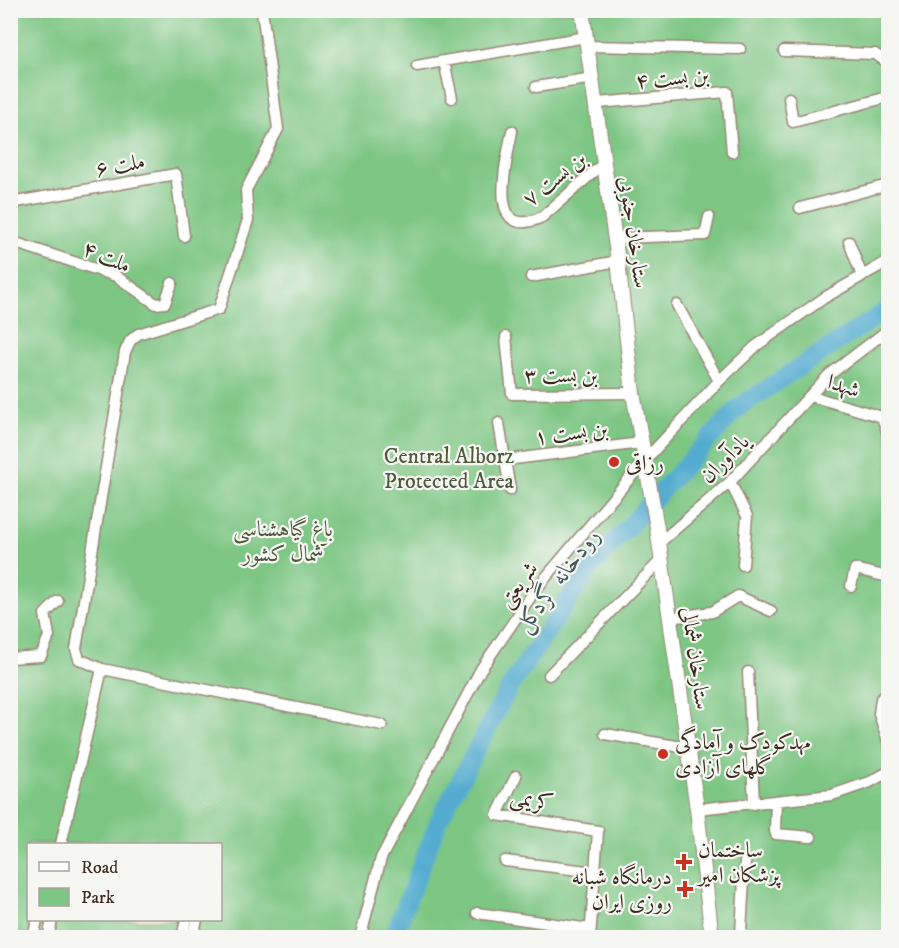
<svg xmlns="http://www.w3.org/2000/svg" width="899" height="948" font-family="'IM FELL DW Pica',Amiri,serif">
<rect width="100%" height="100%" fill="#f6f6f2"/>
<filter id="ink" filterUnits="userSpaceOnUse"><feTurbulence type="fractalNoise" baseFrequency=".0167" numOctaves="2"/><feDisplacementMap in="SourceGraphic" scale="12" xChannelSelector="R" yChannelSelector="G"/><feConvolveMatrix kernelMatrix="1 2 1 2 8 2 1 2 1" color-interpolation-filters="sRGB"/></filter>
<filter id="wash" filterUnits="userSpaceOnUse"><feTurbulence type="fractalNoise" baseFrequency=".008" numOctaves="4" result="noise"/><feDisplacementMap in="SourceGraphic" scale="24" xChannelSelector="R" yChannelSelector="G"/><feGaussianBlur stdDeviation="1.35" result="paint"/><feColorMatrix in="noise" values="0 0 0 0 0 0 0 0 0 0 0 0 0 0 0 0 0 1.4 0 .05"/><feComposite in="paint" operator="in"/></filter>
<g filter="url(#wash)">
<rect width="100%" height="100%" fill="#f4e3ce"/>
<path fill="#7dc683" stroke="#5c7850" stroke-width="1.5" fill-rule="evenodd" d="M 11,11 L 888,11 L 888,937 L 11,937 ZM 28,844 L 220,844 L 220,920 L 28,920 Z"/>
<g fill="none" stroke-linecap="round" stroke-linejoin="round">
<path stroke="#52acd0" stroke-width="18" d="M 393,938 L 438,822 L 509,688 L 590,568 L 739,407 L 888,309"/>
</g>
</g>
<g filter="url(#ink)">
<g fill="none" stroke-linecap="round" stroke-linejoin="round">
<g stroke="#988676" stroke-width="13">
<path id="minor" d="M 587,46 L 740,49
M 784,51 L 875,54 L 888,63
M 417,66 L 444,61
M 536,87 L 593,78
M 10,89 L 10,112
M 452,98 L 444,61 L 586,37
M 789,98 L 793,122 L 888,97
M 597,103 L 727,92 L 732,152
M 512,131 C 507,159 484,244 542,217 L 604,163
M 10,203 L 176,174 L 184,236
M 800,208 L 888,185
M 615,238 L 705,235 L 709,217
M 10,241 L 116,276 L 156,304 L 165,303 L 172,283
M 849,242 L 862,276
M 531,277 L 618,261
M 677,305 L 719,381
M 506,337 L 512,394 L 633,393
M 811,396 L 882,417 L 888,434
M 499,423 L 510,490
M 506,460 L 641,443
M 730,482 L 747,516 L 743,565
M 659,543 L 730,482 L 829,375 L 888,330
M 851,586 L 855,569 L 884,576 L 888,574
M 670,618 L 712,612 L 738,596 L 771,611
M 10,658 L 41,656 L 49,636 L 45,614 L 58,601
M 102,669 L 79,659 L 76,649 L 125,352 L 130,341 L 138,334 L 219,309 L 248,220 L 246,190 L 278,129 L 262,10
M 748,672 L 754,804
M 549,675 L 661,560
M 888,692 L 881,699 L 879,714 L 888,741
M 605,734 L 688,748
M 516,776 L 497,815 L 598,831 L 590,938
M 776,801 L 775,831 L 776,834 L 811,837
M 697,809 L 832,795 L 870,782 L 888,772
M 61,844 L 102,669 L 382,725
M 505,861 L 595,872
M 477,913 L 590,929
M 33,938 L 37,920
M 48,938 L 52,920
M 182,938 L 186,920
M 192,938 L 197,920
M 360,938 L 381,858 L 481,669 L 536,589 L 646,459 L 719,381 L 756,346 L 824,298 L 888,261
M 744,938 L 741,932 L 745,862"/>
</g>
<g stroke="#988676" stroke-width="16">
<path id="major" d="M 582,10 L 618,261 L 633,393 L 657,528 L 697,809 L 712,938"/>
</g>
<use href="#minor" stroke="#fff" stroke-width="10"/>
<use href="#major" stroke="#fff" stroke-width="14"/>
</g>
</g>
<g fill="#c8321e" stroke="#f6f6f2" stroke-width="2">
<circle cx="614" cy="462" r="6"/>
<circle cx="663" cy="754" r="6"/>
<path d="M681 853h6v6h6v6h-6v6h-6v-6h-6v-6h6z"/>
<path d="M682 880h6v6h6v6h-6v6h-6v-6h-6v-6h6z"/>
</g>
<g text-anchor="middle" stroke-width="4.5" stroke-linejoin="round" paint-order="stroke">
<g font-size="22" fill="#3b2a1e" stroke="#f6f6f2">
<text transform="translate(672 77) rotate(-5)" y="8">بن بست ۴</text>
<text transform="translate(120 164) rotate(-10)" y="8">ملت ۶</text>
<text transform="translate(554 178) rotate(-38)" y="8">بن بست ۷</text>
<text transform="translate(635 232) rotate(82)" y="8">ستارخان جنوبی</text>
<text transform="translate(107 256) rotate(23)" y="8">ملت ۴</text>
<text x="561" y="382">بن بست ۳</text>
<text transform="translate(844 385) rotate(17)" y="8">شهدا</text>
<text transform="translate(571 432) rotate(-7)" y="8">بن بست ۱</text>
<text transform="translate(724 458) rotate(-45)" y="8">یادآوران</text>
<text transform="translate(517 584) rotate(-53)" y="8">شریعتی</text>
<text transform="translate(697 658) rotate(82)" y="8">ستارخان شمالی</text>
<text transform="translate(532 799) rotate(12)" y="8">کریمی</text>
</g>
<g font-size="22" fill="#4f593c" stroke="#f6f6f2">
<text x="449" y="463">Central Alborz<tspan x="449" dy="25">Protected Area</tspan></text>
<text x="283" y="536">باغ گیاهشناسی<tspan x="283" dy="25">شمال کشور</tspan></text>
</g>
<g font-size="22" fill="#3b2a1e" stroke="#f6f6f2" text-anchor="start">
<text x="626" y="470">رزاقی</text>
<text x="675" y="749">مهدکودک و آمادگی<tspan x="675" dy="25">گلهای آزادی</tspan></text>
<text x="698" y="857">ساختمان<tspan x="698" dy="25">پزشکان امیر</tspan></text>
<text x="672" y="884" text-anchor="end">درمانگاه شبانه<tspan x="672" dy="25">روزی ایران</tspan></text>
</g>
<g font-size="24" font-style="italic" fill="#43585c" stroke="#f6f6f2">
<text transform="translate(557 580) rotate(-53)" y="8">رودخانه گردکل</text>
</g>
</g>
<rect width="899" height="948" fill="none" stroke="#f6f6f2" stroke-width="36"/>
<rect x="27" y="843" width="195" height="78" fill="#f6f6f2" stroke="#aba49d" stroke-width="1.5"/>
<rect x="39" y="862" width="30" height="9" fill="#ffffff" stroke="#aba49d" stroke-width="1.5"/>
<text x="81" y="873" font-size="18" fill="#3b2a1e">Road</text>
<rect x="39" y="888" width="30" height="18" fill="#7dc683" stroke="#aba49d" stroke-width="1.5"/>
<text x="81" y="903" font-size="18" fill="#3b2a1e">Park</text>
</svg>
